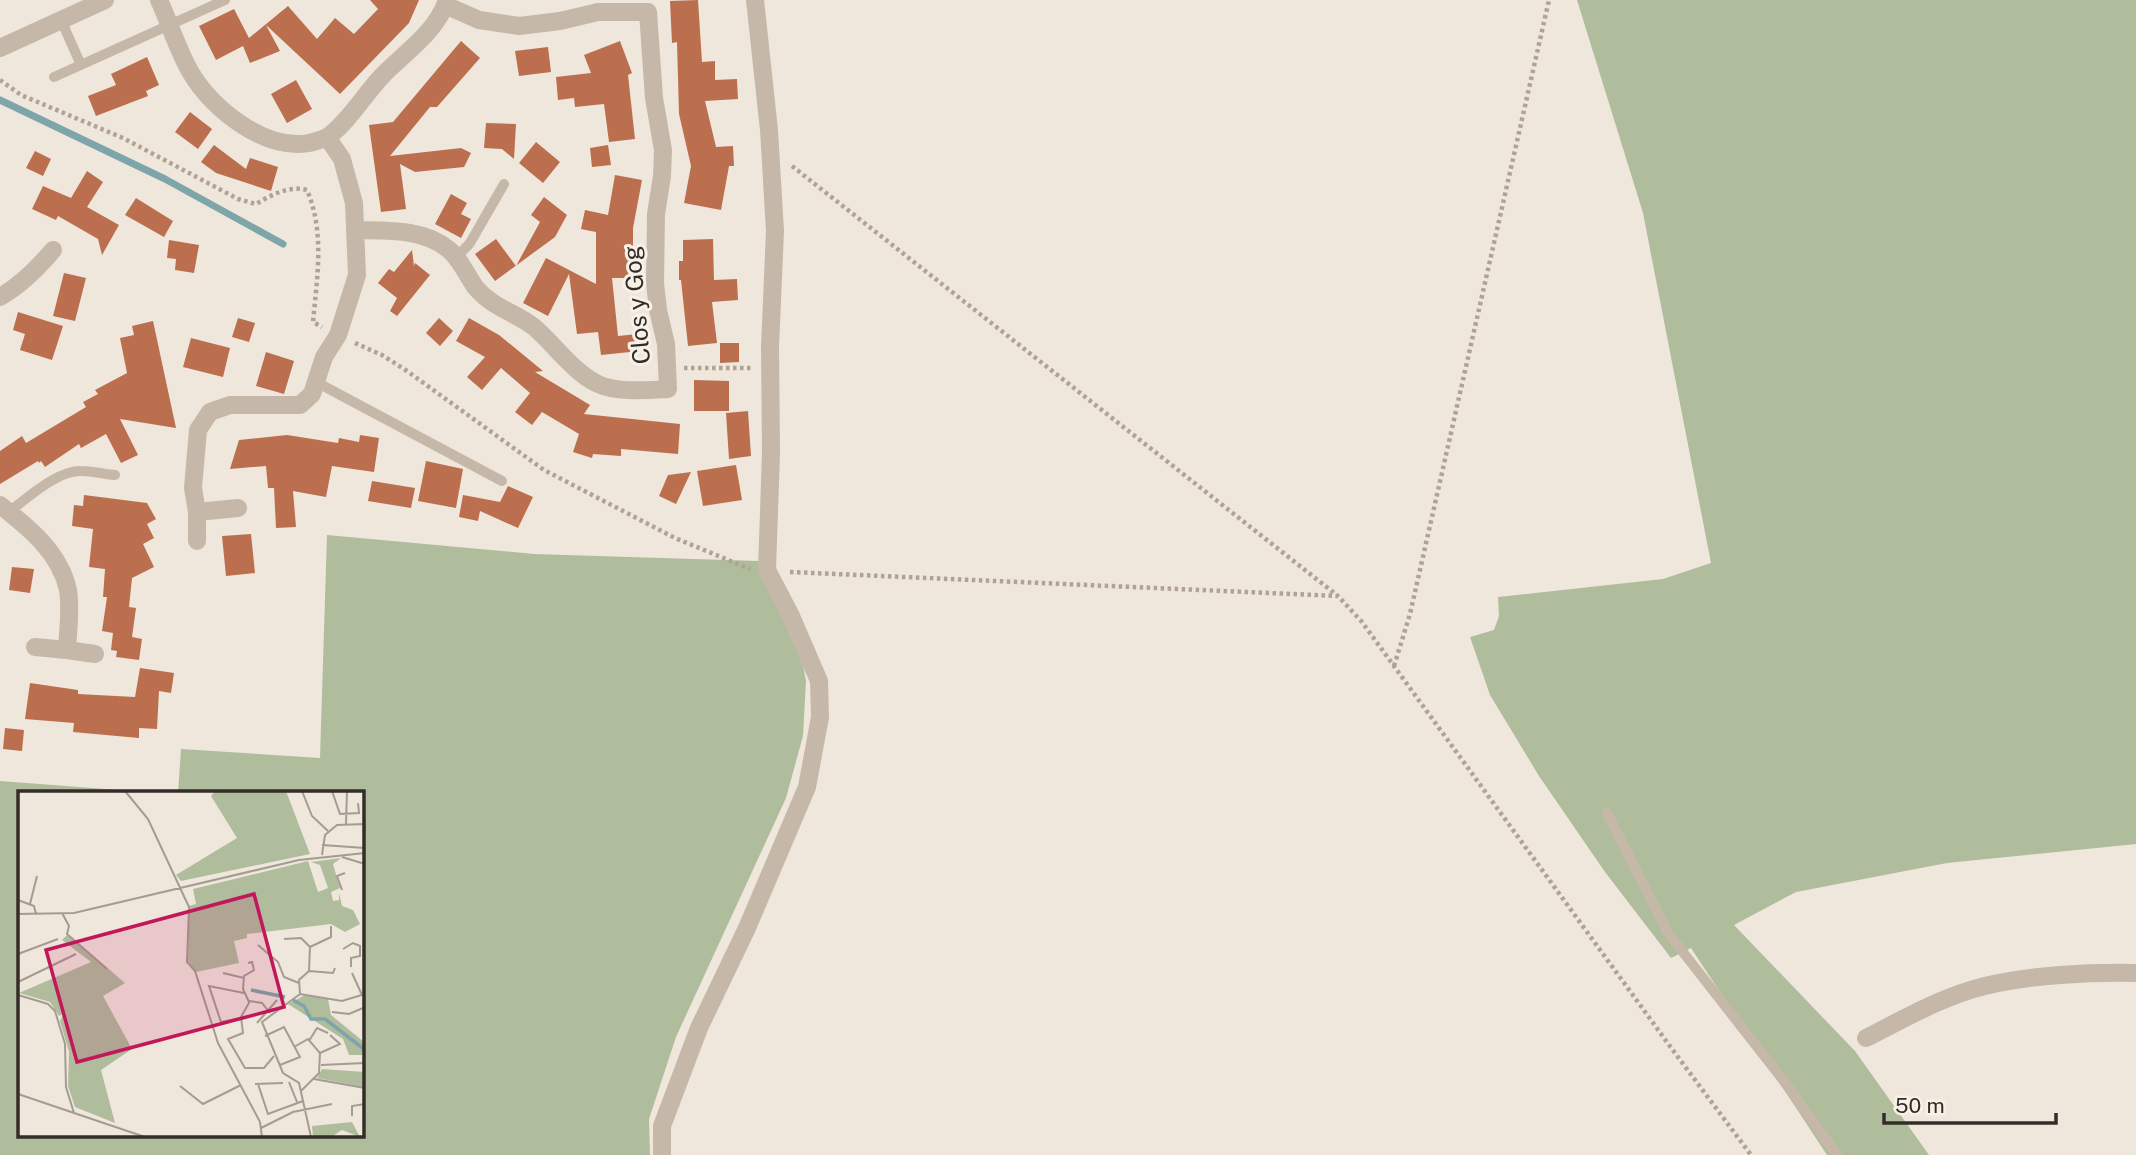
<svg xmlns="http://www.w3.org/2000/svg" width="2136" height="1155" font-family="'Public Sans',sans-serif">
<rect width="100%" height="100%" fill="#efe7db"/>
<path fill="#b0bd9d" d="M 1577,0 L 2136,0 L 2136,844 L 1947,863 L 1796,892 L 1734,925 L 1855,1051 L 1929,1155 L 1827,1155 L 1691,948 L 1671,958 L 1605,872 L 1539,776 L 1490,695 L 1470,637 L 1494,630 L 1499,616 L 1498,597 L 1663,579 L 1711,563 L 1643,213 Z
M 327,535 L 534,554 L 759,561 L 796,628 L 806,681 L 803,736 L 786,798 L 676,1037 L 649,1119 L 650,1155 L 0,1155 L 0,781 L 158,793 L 19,793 L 19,1136 L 362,1136 L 362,793 L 178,793 L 181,749 L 320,758 Z"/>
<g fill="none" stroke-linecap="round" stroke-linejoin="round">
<path stroke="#7da5aa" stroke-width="7" d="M 0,100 L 165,179 L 283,244"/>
</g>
<path fill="#bb6f4e" d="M 370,0 L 419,0 L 409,23 L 340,94 L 266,25 L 280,51 L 250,63 L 243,46 L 216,60 L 199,26 L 234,9 L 249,38 L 288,6 L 317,39 L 335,18 L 354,34 L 378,9 Z
M 698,0 L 702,62 L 715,61 L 715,80 L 737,79 L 738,99 L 705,101 L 716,147 L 733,146 L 734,166 L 729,166 L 721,210 L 684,203 L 691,166 L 679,114 L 677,42 L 672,43 L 670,1 Z
M 461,41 L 480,58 L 437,107 L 430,107 L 390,156 L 461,148 L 471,153 L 464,167 L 415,172 L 400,164 L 406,209 L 381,212 L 369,125 L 393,122 Z
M 620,41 L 632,73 L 628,75 L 635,139 L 609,142 L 604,104 L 575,107 L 574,98 L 558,100 L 556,77 L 591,73 L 584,55 Z
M 548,47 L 551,72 L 519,76 L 515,51 Z
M 147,57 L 159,85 L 146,91 L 148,96 L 96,116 L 88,96 L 116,85 L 111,74 Z
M 296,80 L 312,109 L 287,123 L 271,94 Z
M 190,112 L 212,129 L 198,149 L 175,132 Z
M 486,123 L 516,124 L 514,159 L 502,149 L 484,148 Z
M 536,142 L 560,162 L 543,183 L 519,163 Z
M 214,145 L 246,169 L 250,158 L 278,167 L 271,191 L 216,173 L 201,162 Z
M 608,145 L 611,165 L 592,167 L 590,148 Z
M 35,151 L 51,159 L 43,176 L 26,168 Z
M 87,171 L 103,182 L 87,207 L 119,225 L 102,255 L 98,239 L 58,216 L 56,220 L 32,209 L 43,186 L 71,198 Z
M 615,175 L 642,180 L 633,228 L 633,278 L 612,278 L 618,336 L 638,334 L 640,351 L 601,355 L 598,332 L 577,334 L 569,274 L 548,316 L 523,303 L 546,258 L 596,284 L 596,232 L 581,229 L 585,210 L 608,215 Z
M 451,194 L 467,203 L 461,214 L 471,219 L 461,238 L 435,224 Z
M 544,197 L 567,215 L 555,237 L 495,281 L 475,254 L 496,239 L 516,266 L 540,222 L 531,215 Z
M 136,198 L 173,221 L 164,237 L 125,215 Z
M 713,239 L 714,280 L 737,279 L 738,300 L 712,302 L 717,343 L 688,346 L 681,280 L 679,280 L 679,261 L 683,261 L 683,240 Z
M 169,240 L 199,245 L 194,273 L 175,270 L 176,259 L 167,258 Z
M 412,250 L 414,266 L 415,263 L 430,275 L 397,316 L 390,311 L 397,298 L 378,283 L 389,269 L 394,272 Z
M 64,273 L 86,278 L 75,321 L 53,316 Z
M 18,312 L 63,326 L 52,360 L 20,350 L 25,334 L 13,330 Z
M 238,318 L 255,323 L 249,342 L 232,337 Z
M 439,318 L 453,331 L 440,346 L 426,333 Z
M 469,318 L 499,335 L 543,371 L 535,372 L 590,405 L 584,414 L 680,424 L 678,454 L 621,449 L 621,456 L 593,454 L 592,458 L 573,452 L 579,434 L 542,412 L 532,425 L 515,412 L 530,393 L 501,368 L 482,390 L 467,377 L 485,357 L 456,341 Z
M 153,321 L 176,428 L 120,419 L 138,455 L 121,463 L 106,434 L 81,448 L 79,444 L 45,467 L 41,461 L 39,463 L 38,461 L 0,484 L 0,451 L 22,436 L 26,443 L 86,407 L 83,402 L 98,394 L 95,390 L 127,373 L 120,338 L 134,335 L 132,326 Z
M 191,338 L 230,348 L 223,377 L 183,367 Z
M 720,343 L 739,343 L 739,362 L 720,363 Z
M 266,352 L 294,361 L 284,394 L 256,386 Z
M 694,380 L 729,381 L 729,411 L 694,411 Z
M 748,411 L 751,456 L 729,459 L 726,413 Z
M 287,435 L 338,443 L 339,438 L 359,442 L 360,435 L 379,438 L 374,472 L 332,466 L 326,497 L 293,491 L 296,527 L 276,528 L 274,488 L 268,488 L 266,466 L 230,469 L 239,440 Z
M 426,461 L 463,469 L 456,508 L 418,501 Z
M 736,465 L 742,500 L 703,506 L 697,471 Z
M 691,472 L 676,504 L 659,496 L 668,475 Z
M 372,481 L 415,488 L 411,508 L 368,501 Z
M 508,486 L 533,497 L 518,528 L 480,511 L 478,521 L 459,517 L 463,495 L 500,502 Z
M 84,495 L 147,503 L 156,519 L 147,524 L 154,538 L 143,544 L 154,567 L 132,578 L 129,607 L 136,608 L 132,637 L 142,639 L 139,660 L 116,657 L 117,651 L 111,650 L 113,633 L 102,631 L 107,597 L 103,597 L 105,569 L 89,567 L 93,529 L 72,526 L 74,505 L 83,506 Z
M 251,534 L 255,573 L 226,576 L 222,536 Z
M 12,567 L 34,569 L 30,593 L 9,590 Z
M 140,668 L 174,673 L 171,693 L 159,691 L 157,729 L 139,728 L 139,738 L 73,732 L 74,723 L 25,719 L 30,683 L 78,690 L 78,694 L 135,697 Z
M 5,728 L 24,730 L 22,751 L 3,749 Z"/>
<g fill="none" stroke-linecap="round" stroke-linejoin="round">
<path stroke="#b2a293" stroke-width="4.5" stroke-dasharray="3.5 3.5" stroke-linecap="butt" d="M 0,80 L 21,95 L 123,138 L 238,199 L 256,204 C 271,195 290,185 307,190 C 325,232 317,278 313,322 L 322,327
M 792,166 L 1338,596
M 355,343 L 382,355 L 407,371 L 544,470 L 675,538 L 750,569
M 684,368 L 752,368
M 790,572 L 1338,596 L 1362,622 L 1672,1049 L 1751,1155
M 1394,666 L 1410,614 L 1549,0"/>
<path stroke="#c6b8a8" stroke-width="10" d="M 61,20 L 81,65
M 54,77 L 225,0
M 456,258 L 470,243 L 504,184
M 316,382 L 502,481
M 9,512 C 27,498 58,470 81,471 C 92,471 104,474 115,475
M 1607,813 L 1668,933 L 1783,1080 L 1837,1155"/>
<path stroke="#c6b8a8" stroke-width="18" d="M 159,0 C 170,24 178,51 191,73 C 212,109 265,151 309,143 C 316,141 323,140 329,136 C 350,120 364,95 382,76 C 405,52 436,33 447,0
M 355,230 C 386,231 423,228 448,249 C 460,258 467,276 476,288 C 494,309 515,312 534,327 C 555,345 573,372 598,384 C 617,393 648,390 668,389 L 666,344 L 658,310 L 655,283 L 656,214 L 662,176 L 663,150 L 654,98 L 648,12 L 598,12 L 560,21 L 519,26 L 479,20 L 445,5
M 0,297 C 21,285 37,269 53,250
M 0,505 C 28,527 60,552 68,590 C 71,608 68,631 67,650 L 95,654
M 238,508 L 197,512 L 193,488 L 198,430 L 210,412 L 230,405 L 300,405 L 312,394 L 324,357 L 338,335 L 357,275 L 354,203 L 342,159 L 327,137
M 197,512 L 197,541
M 35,647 L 67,650
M 1866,1038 C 1904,1019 1943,996 1985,986 C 2028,975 2092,972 2136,973
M 662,1155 L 662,1126 L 699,1028 L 747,928 L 807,787 L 820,717 L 819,681 L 791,616 L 767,570 L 771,453 L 770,347 L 775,231 L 769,130 L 755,0"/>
<path stroke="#c6b8a8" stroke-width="18" d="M 0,48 L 105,0"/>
</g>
<g text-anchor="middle" stroke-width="6" stroke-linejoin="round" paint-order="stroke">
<g font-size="24" fill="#342c28" stroke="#f7f1e7">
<text transform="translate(637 305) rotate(-95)" y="8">Clos y Gog</text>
</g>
</g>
<g transform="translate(18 791)">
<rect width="346" height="346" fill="#efe7db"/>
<path d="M 197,0 L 268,0 L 292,63 L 163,90 L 158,84 L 219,47 L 193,5 ZM 323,67 L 315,73 L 322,97 L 313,101 L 315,110 L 321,109 L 321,102 L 324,115 L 335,119 L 342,133 L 327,141 L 313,133 L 229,143 L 229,147 L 216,150 L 221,172 L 178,181 L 170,170 L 171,115 L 178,113 L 175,98 L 290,70 L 300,101 L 310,97 L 302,74 L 293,71 ZM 50,143 L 107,192 L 85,205 L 114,258 L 83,279 L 97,332 L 57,316 L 50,295 L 51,261 L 42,230 L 45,223 L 41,225 L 32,211 L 1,202 L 73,171 L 44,149 ZM 287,204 L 310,208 L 313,224 L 346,251 L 346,264 L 331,264 L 325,248 L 270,213 ZM 304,278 L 346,281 L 346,296 L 299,287 ZM 334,331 L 342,346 L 324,339 L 313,346 L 295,346 L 294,335 Z" fill="#b0bd9d"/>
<path fill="none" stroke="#7da5aa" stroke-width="3.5" d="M 233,199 L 267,206M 275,209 L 286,215 L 293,228 L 307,228 L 347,259"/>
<path fill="none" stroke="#a49c93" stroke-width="2" d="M 107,0 L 130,28 L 171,116 L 169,171 L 177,180 L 200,252 L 242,331 L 244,346M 284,0 L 294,25 L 310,40M 314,0 L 322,23 L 341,22 L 340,12M 328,33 L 329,0M 304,54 L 347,57M 304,64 L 307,44 L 319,34 L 347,33 L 347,46M 324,66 L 347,73M 324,99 L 319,85 L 327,82M 0,109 L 16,115 L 18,123M 12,113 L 19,85M 44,122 L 51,135 L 49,143 L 89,178M 0,123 L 56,122 L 281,69 L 347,62M 266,148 L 283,147 L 292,156 L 291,180 L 281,189 L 282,203M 240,154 L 260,171 L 266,186 L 281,192M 292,156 L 313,146 L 313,135M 325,158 L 335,152 L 342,155 L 342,165 L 333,167 L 333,176M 0,163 L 40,148M 230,172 L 234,171 L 236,179 L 226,185 L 225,198 L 231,211M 291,180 L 315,182 L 317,177M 205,182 L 226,187M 334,182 L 344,204M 0,191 L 58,163M 0,204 L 30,213 L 37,220 L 47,253 L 48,296 L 56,322M 314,221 L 331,223 L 345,217M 252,222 L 244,212 L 232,210 L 223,226 L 225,242 L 210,248 L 227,277 L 246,277 L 256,265M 223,227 L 203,231 L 191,195 L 226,202M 239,232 L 259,209M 247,245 L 266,236 L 282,266 L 262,274M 291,250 L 299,237 L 310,242M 276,256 L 290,248 L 302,262 L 301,282 L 283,300M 302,262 L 322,253 L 312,244M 303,274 L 347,272M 296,288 L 347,297M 271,291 L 279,311M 237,293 L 265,292M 240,293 L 250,323 L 285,310M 162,295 L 185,313 L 223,294M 0,303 L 127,346M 334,325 L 334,315 L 347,313M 243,337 L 275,321 L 314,313M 293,346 L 281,292 L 265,282 L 244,231 L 282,203 L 324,210 L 347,203"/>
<path fill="#c2185b" fill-opacity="0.15" stroke="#c2185b" stroke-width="3.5" d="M 236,103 L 266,216 L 59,271 L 28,159 Z"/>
<rect width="346" height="346" fill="none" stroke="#342c28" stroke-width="3.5"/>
</g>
<path d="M1884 1113v10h172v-10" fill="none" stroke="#342c28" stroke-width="3.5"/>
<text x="1895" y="1113" font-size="21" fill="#342c28" stroke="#f7f1e7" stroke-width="5" paint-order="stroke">50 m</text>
</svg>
